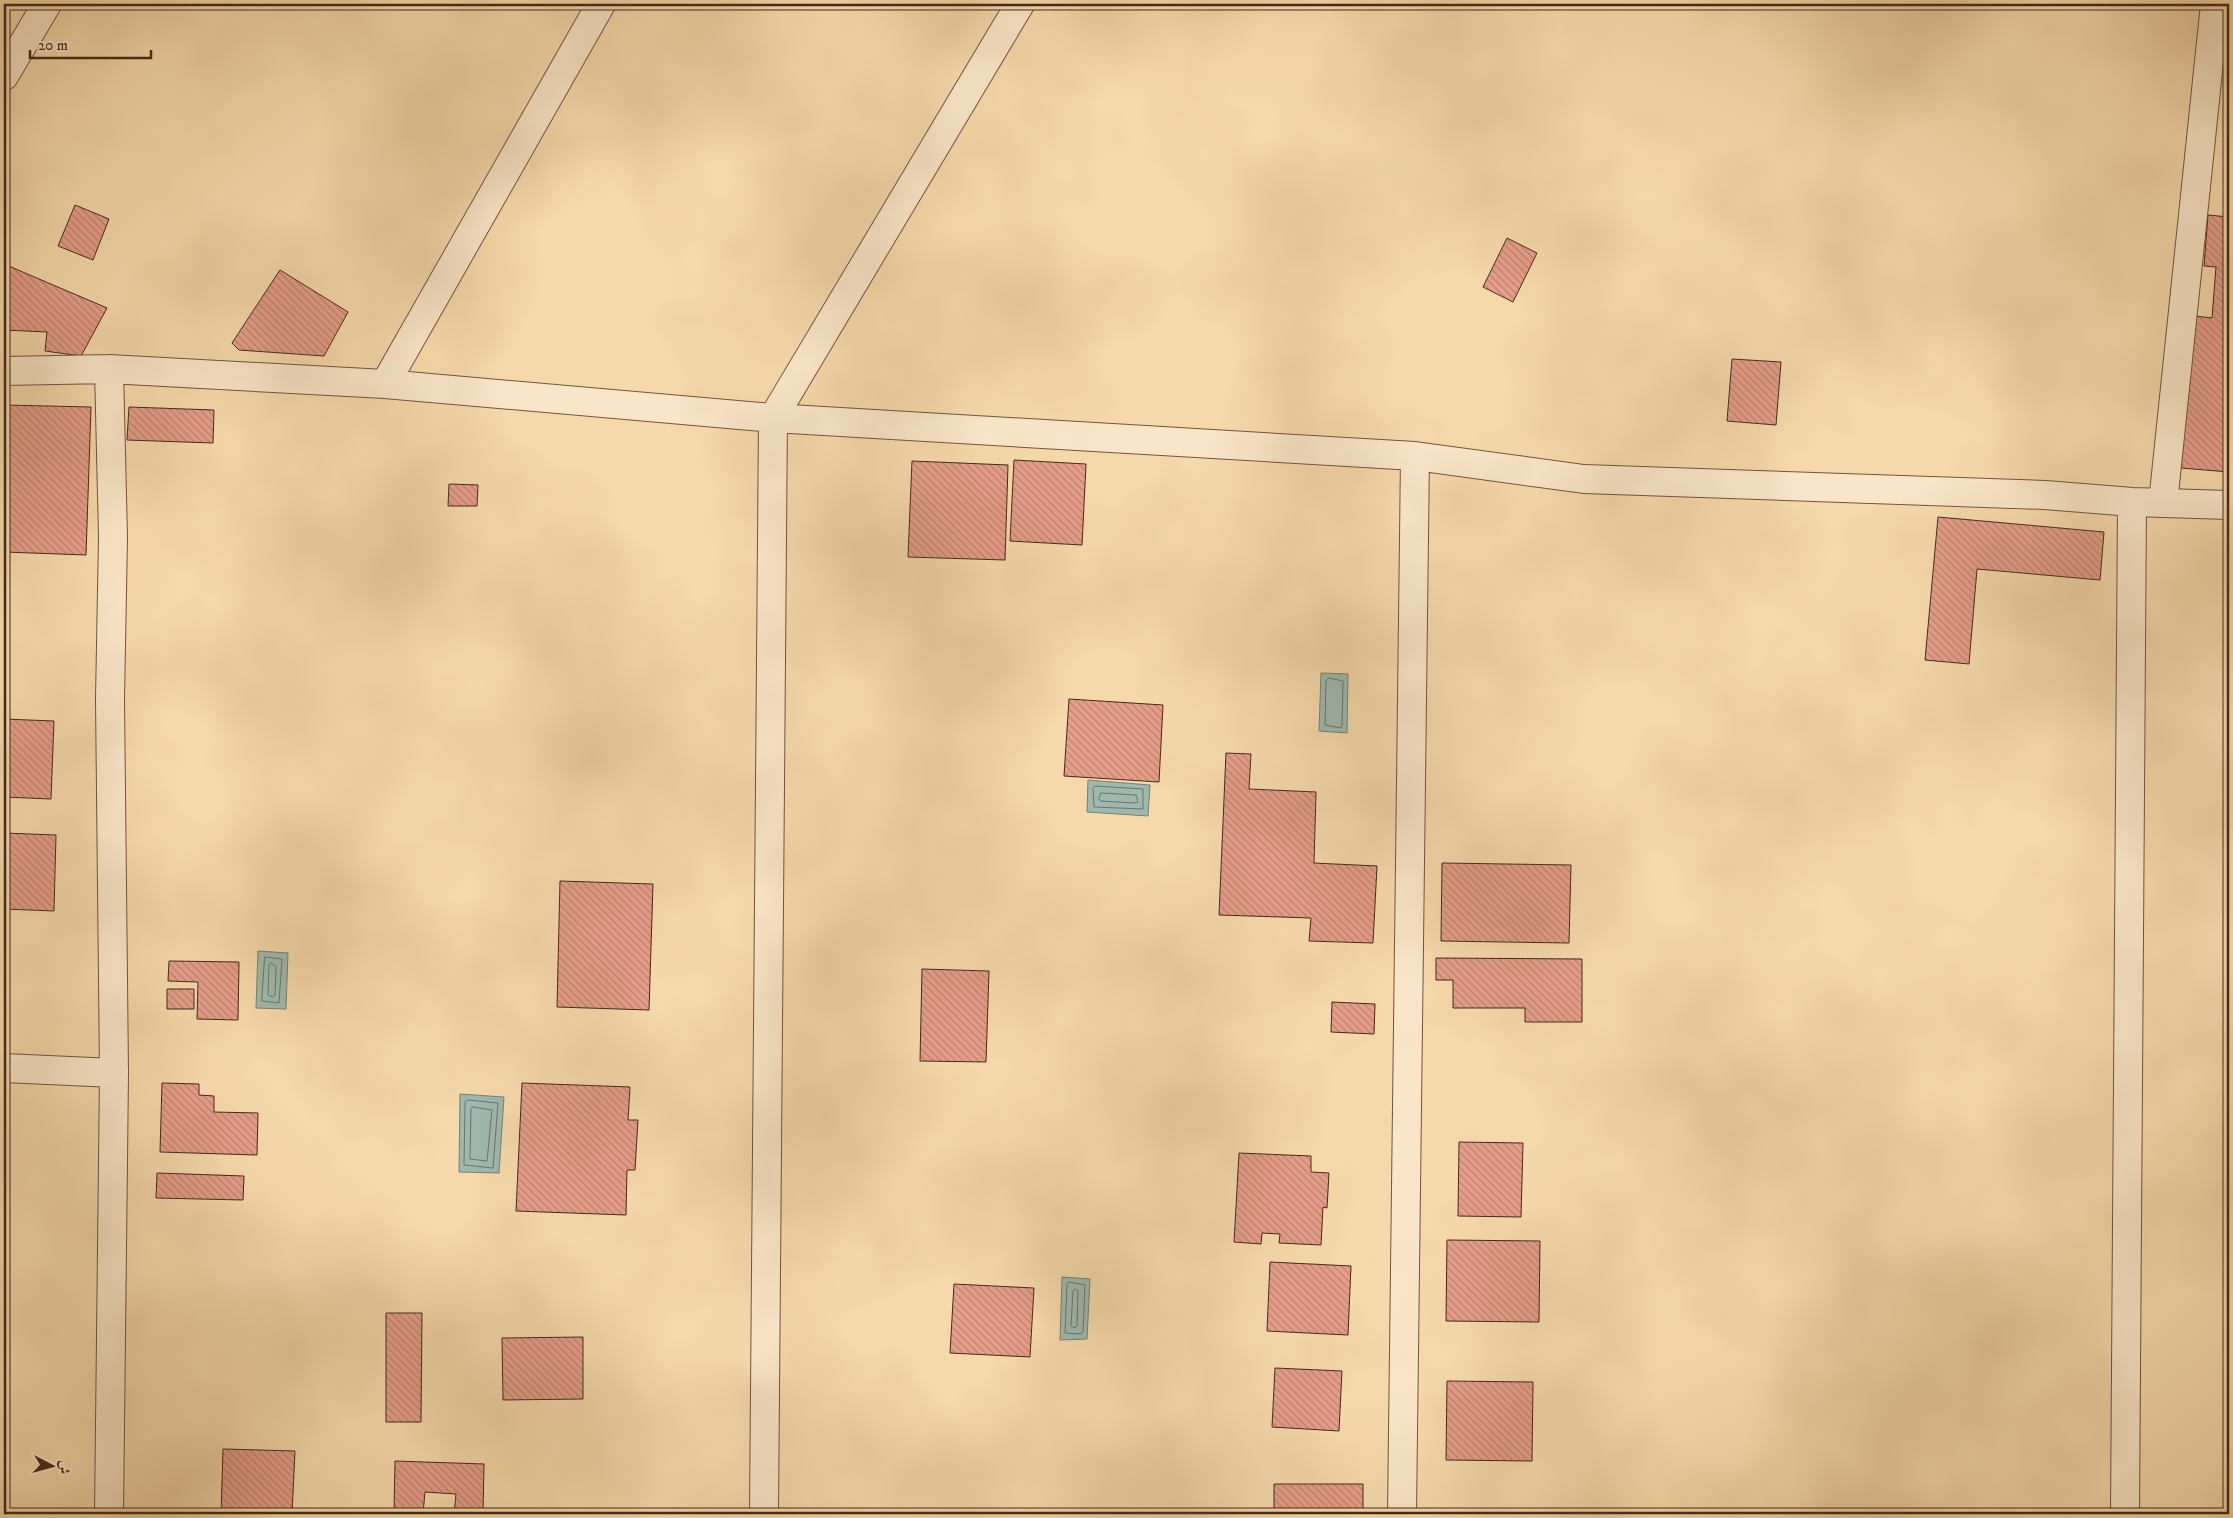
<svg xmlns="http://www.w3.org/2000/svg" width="2233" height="1518" font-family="'IM FELL DW Pica',Amiri,serif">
<defs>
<pattern id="building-back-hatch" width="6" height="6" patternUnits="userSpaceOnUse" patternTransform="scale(1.25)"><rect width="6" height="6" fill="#e79e8b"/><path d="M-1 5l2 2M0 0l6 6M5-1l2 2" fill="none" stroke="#bd8171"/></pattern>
</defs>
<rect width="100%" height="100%" fill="#f6d9ab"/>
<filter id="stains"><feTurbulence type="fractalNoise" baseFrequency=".004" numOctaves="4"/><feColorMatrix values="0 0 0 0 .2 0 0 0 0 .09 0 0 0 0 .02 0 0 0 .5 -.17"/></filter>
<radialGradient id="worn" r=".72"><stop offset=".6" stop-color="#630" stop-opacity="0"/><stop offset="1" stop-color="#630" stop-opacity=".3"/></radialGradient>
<path fill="#9db9af" stroke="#798073" d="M 1321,673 L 1348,674 L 1347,733 L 1319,731 Z
M 1088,780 L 1150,785 L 1148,816 L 1087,812 Z
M 258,951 L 288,953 L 286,1009 L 256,1008 Z
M 460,1094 L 504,1097 L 499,1173 L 459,1172 Z
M 1062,1277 L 1090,1279 L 1087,1339 L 1060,1340 Z"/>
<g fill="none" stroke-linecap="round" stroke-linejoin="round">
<path stroke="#707264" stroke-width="1" d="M 1329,678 L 1343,681 L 1342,725 L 1341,728 L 1325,725 L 1326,681 Z
M 1095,786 L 1143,789 L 1143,809 L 1094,807 L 1093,788 Z
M 1101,793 L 1136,795 L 1138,802 L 1135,803 L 1101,801 L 1099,799 Z
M 265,957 L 282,959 L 279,1003 L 262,1001 Z
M 271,963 L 276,966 L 275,995 L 273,997 L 268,995 L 269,965 Z
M 468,1100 L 498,1103 L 493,1168 L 464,1165 L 465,1102 Z
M 473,1107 L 492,1110 L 487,1161 L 470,1159 L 471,1109 Z
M 1069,1282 L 1085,1285 L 1083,1332 L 1081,1334 L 1065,1333 L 1067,1285 Z
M 1076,1289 L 1078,1291 L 1077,1326 L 1074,1328 L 1071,1326 L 1073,1291 Z"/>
</g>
<path fill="url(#building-back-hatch)" stroke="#432b1a" d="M 75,205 L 109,219 L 93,260 L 58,246 Z
M 2208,215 L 2229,217 L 2229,472 L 2181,468 L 2195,316 L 2212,318 L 2216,267 L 2204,266 Z
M 1507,238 L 1537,253 L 1513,302 L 1483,287 Z
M 4,264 L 107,308 L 81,356 L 45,351 L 47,332 L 4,330 Z
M 280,270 L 348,312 L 324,356 L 239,350 L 232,343 Z
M 1732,359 L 1781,362 L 1776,425 L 1727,421 Z
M 4,405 L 91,407 L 86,555 L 4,552 L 7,467 L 4,467 Z
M 129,407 L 214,410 L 213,443 L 127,440 Z
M 1014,460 L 1086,464 L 1082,545 L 1010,541 Z
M 912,461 L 1008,465 L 1005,560 L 908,557 Z
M 449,484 L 478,485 L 477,506 L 448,506 Z
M 1938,517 L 2104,532 L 2100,580 L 1977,569 L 1969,664 L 1925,660 Z
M 1069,699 L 1163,705 L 1159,782 L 1064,776 Z
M 4,719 L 54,721 L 51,799 L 4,797 Z
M 1226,753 L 1251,754 L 1249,789 L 1316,792 L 1314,863 L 1377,866 L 1373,943 L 1309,941 L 1311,918 L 1219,915 Z
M 4,833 L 56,835 L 54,911 L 4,909 Z
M 1442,863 L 1571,865 L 1569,943 L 1441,941 Z
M 560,881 L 653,884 L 649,1010 L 557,1007 Z
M 1436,958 L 1582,959 L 1582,1022 L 1525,1022 L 1525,1008 L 1453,1008 L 1453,980 L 1436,980 Z
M 169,961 L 239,962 L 238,1020 L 197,1019 L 198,982 L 168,981 Z
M 922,969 L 989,971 L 986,1062 L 920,1061 Z
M 167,989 L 194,989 L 194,1009 L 167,1009 Z
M 1332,1002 L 1375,1004 L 1374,1034 L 1331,1032 Z
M 162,1083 L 199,1084 L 199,1095 L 214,1096 L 214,1112 L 258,1113 L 257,1155 L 160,1152 Z
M 522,1083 L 630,1087 L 628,1120 L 638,1120 L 635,1170 L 627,1170 L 626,1215 L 516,1211 Z
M 1459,1142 L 1523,1143 L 1521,1217 L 1458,1216 Z
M 1239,1153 L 1311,1156 L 1311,1172 L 1329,1173 L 1327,1208 L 1323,1207 L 1321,1245 L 1279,1243 L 1280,1234 L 1262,1233 L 1261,1244 L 1234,1242 Z
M 157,1173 L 244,1176 L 243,1200 L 156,1198 Z
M 1447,1240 L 1540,1241 L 1539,1322 L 1446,1321 Z
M 1270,1262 L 1351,1266 L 1348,1335 L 1267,1331 Z
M 954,1284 L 1034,1288 L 1030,1357 L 950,1353 Z
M 386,1313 L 422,1313 L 421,1422 L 386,1422 Z
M 583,1337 L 583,1399 L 503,1400 L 502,1338 Z
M 1275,1368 L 1342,1371 L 1339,1431 L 1272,1427 Z
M 1447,1381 L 1533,1382 L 1532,1461 L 1446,1460 Z
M 223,1449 L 295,1451 L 292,1514 L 221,1514 Z
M 395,1461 L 484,1464 L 483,1514 L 454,1514 L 456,1494 L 425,1492 L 423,1514 L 394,1514 Z
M 1274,1484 L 1363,1484 L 1363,1514 L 1274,1514 Z"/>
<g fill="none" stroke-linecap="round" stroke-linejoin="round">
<g stroke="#70563e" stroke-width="30">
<path id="minor" d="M 4,76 L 47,4
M 109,369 L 113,537 L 110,699 L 114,1073 L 109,1514
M 4,371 L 109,369 L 385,384 L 773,418 L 1415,456 L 1584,479 L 2045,495 L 2132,502 L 2229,505
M 385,384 L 601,4
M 2163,503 L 2215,4
M 4,1068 L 114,1073
M 764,1514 L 773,418 L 1020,4
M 1402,1514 L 1415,456
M 2125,1514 L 2132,502"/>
</g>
<use href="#minor" stroke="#f9e6c8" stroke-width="28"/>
</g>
<rect width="2233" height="1518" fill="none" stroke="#f6d9ab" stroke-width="20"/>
<rect x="5" y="5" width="2223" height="1508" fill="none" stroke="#432b1a" stroke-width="2.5"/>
<rect x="10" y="10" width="2213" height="1498" fill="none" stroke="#432b1a"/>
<g transform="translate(52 1466) rotate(96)" stroke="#f9e6c8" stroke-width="4" paint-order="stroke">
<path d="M0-4L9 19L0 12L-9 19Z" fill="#432b1a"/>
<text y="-8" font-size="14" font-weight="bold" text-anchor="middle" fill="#432b1a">ش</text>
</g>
<path d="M30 50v8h121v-8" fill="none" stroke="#432b1a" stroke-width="2.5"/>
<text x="38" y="50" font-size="15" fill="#432b1a" stroke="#f9e6c8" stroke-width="4" paint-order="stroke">20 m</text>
<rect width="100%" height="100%" filter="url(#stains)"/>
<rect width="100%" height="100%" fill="url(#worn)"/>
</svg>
